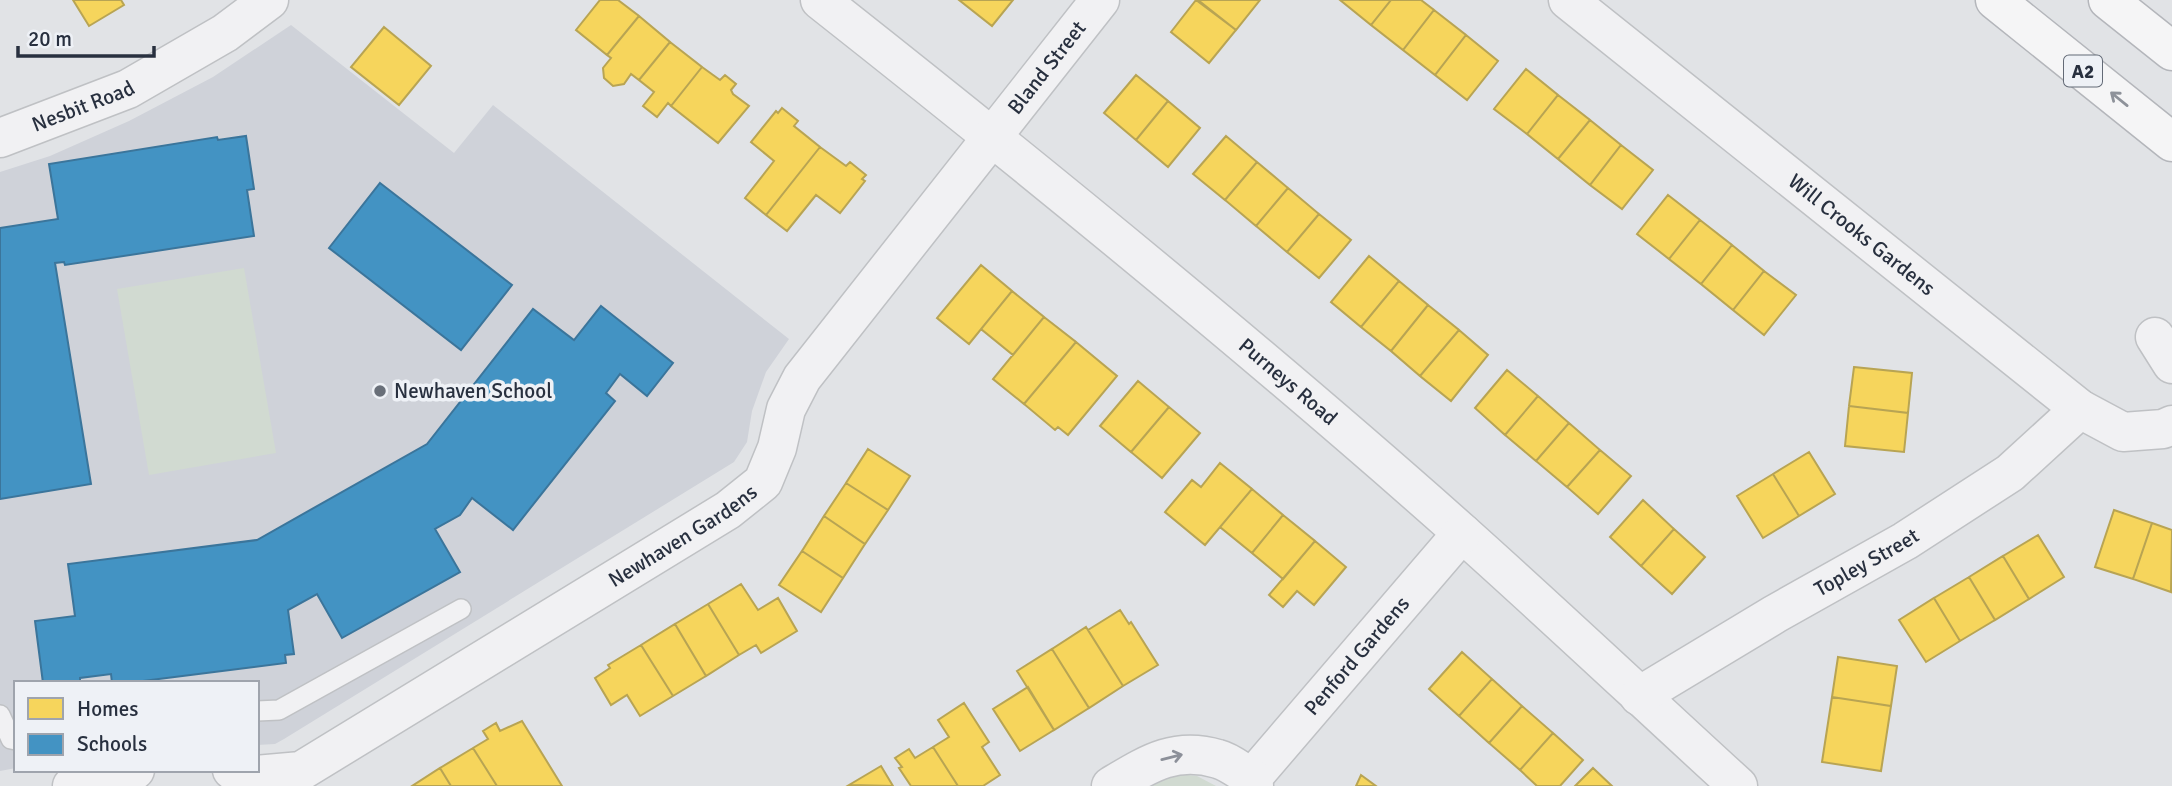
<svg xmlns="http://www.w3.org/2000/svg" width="2172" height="786" font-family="Signika,sans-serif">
<rect width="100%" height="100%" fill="#e1e3e6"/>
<path fill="#cfd2d9" d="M 291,25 L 454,153 L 493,105 L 789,339 L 766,372 L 752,411 L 747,442 L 734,462 L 284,739 L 275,744 L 257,745 L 257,683 L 16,683 L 16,768 L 0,771 L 0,172 L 50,156 L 129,121 L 213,77 Z"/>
<path fill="#d1dad1" d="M 244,268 L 276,453 L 149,475 L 117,289 Z
M 1179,774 L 1197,776 L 1216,786 L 1146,786 L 1158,779 Z"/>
<path fill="#f6d55c" stroke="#b8a453" stroke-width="2" d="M 73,0 L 121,0 L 124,5 L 89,26 Z
M 600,0 L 618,0 L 639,16 L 607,55 L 576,30 Z
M 959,0 L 1013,0 L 992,26 Z
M 1196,0 L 1236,30 L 1209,63 L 1171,32 Z
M 1198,0 L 1260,0 L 1236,30 Z
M 1340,0 L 1391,0 L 1371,25 Z
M 1391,0 L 1421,0 L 1434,10 L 1403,50 L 1371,25 Z
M 1434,10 L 1466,35 L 1435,75 L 1403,50 Z
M 639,16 L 670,42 L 639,80 L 631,74 L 624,84 L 613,86 L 604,78 L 603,68 L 611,58 L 607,55 Z
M 384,27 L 431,66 L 399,105 L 351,67 Z
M 1466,35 L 1498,61 L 1467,100 L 1435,75 Z
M 670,42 L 702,67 L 671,106 L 668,103 L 657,117 L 643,106 L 654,92 L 639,80 Z
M 702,67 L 720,80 L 725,75 L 736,84 L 731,90 L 733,94 L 749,106 L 718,143 L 671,106 Z
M 1526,69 L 1558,95 L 1527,134 L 1494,109 Z
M 1136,75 L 1168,101 L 1136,140 L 1104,113 Z
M 1558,95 L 1590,120 L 1558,159 L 1527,134 Z
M 1168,101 L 1200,128 L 1168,167 L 1136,140 Z
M 782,108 L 798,121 L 794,126 L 820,147 L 766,215 L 745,198 L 774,161 L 751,142 L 776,111 L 778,113 Z
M 1590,120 L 1621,145 L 1590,185 L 1558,159 Z
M 1226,136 L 1257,162 L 1225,200 L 1193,174 Z
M 1621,145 L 1653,170 L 1622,209 L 1590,185 Z
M 820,147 L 846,166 L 850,162 L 866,175 L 862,179 L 865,181 L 840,213 L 816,195 L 787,231 L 766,215 Z
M 1257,162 L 1288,188 L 1256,226 L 1225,200 Z
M 1288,188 L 1319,214 L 1287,252 L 1256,226 Z
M 1668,195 L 1700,220 L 1669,259 L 1637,234 Z
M 1319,214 L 1351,240 L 1319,278 L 1287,252 Z
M 1700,220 L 1732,245 L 1701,284 L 1669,259 Z
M 1732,245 L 1764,271 L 1733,310 L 1701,284 Z
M 1369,256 L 1399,281 L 1361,327 L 1331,302 Z
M 981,265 L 1012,291 L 969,344 L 937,318 Z
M 1764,271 L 1796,295 L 1764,335 L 1733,310 Z
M 1399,281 L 1428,305 L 1391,351 L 1361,327 Z
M 1012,291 L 1044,317 L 1013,355 L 981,329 Z
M 1428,305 L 1459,330 L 1420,376 L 1391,351 Z
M 1044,317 L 1076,342 L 1024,404 L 993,379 Z
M 1459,330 L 1488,355 L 1451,401 L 1420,376 Z
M 1076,342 L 1117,376 L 1068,435 L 1058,427 L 1055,430 L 1024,404 Z
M 1854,367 L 1912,373 L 1908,413 L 1849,406 Z
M 1507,370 L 1538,396 L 1505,435 L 1475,408 Z
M 1138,381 L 1169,407 L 1131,452 L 1100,426 Z
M 1538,396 L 1569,423 L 1536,461 L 1505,435 Z
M 1849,406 L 1908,413 L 1904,452 L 1845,446 Z
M 1169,407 L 1200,433 L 1162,478 L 1131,452 Z
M 1569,423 L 1600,450 L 1567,487 L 1536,461 Z
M 868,449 L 910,476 L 888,510 L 846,483 Z
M 1600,450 L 1631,476 L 1598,514 L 1567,487 Z
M 1809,452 L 1835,494 L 1799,516 L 1773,474 Z
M 1220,463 L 1252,489 L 1205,545 L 1165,512 L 1192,480 L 1201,487 Z
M 1773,474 L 1799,516 L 1763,538 L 1737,496 Z
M 846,483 L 888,510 L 865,544 L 824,516 Z
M 1252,489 L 1283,515 L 1252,553 L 1220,527 Z
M 1643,500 L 1674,529 L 1641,566 L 1610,537 Z
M 2114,510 L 2152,523 L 2133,579 L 2095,567 Z
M 1283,515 L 1315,541 L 1283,579 L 1252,553 Z
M 824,516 L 865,544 L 843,578 L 802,551 Z
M 2152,523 L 2172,530 L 2171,592 L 2133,579 Z
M 1674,529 L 1705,557 L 1672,594 L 1641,566 Z
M 2038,535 L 2064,577 L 2029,599 L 2003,556 Z
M 1315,541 L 1346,567 L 1314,605 L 1297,591 L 1283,607 L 1269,595 Z
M 802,551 L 843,578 L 821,612 L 779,585 Z
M 2003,556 L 2029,599 L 1995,620 L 1969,577 Z
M 1969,577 L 1995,620 L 1960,641 L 1934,598 Z
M 741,584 L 758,610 L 778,598 L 797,631 L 761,653 L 756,645 L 739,655 L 708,604 Z
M 1934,598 L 1960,641 L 1926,662 L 1899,620 Z
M 708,604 L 739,655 L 706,676 L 675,624 Z
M 1120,610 L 1129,624 L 1131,622 L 1158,665 L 1123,686 L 1088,630 Z
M 675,624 L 706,676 L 673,696 L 641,645 Z
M 1086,627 L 1123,686 L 1089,708 L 1052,649 Z
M 641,645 L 673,696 L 640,716 L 627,695 L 611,705 L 595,678 L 610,668 L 608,665 Z
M 1052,649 L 1089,708 L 1054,730 L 1017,671 Z
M 1462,652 L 1492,679 L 1459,716 L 1429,689 Z
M 1838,657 L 1897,666 L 1891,706 L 1832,697 Z
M 1492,679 L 1522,706 L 1489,743 L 1459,716 Z
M 1028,687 L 1054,730 L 1020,751 L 993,709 Z
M 1832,697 L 1891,706 L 1881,771 L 1822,762 Z
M 964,703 L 989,742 L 982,747 L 1000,775 L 983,786 L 958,786 L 933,747 L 949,737 L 938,720 Z
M 1522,706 L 1553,733 L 1520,770 L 1489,743 Z
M 522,721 L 562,786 L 497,786 L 473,748 L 488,739 L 483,731 L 496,723 L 500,731 Z
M 1553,733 L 1583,760 L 1560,786 L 1537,786 L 1520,770 Z
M 933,747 L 958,786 L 911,786 L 899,768 L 902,767 L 895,758 L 909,749 L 915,758 Z
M 473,748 L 497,786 L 451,786 L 440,768 Z
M 881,766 L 893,786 L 849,785 Z
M 440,768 L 451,786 L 412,786 Z
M 1593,768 L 1612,786 L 1575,786 Z
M 1361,775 L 1376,786 L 1356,786 Z"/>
<path fill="#4393c3" stroke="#3b759b" stroke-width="2" d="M 246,136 L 254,189 L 247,190 L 254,236 L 65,265 L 64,262 L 55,263 L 91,484 L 0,499 L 0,228 L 58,219 L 49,164 L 217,137 L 218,140 Z
M 380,183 L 512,285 L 461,350 L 329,248 Z
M 601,306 L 673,363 L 647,396 L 620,374 L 606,393 L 615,401 L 513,530 L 472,498 L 460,515 L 435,529 L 460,572 L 342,638 L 317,594 L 288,610 L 294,654 L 285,655 L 286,663 L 127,683 L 112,683 L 111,674 L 80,678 L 80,683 L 43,683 L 35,621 L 75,616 L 68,564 L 257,540 L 427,444 L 533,309 L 574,340 Z"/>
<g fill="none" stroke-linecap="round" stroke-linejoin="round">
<g stroke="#bfc1c4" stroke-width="22">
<path id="lane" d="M 257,711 L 279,710 L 461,609
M 0,715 L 11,739 L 16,740"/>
</g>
<g stroke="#bfc1c4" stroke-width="41">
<g id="street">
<path id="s1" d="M 820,0 C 1038,172 1253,347 1460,531 C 1554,615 1645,701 1738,786"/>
<path id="s2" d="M 1568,0 L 2080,409 L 2123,432 L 2163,429 L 2172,425"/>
<path id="s3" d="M 0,138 L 128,89 L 225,33 L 269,0"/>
<path d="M 2155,337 L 2172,364"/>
<path id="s4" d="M 1639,696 L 1775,614 L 1905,541 L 2010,473 L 2080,409"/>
<path id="s5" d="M 232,770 L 255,775 L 301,771 L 728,510 L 763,482 L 777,448 L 786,409 L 802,378 L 1100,0"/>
<path id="s6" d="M 1252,778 L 1462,533"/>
<path d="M 72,786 L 135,770"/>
<path d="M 1111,786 C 1148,764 1175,746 1218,759 C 1230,762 1241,772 1252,778 L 1254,786"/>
</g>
</g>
<g stroke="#b4b6bb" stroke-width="41">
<path id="highway" d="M 1995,0 L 2172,142
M 2108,0 L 2172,51"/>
</g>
<use href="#lane" stroke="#f1f1f3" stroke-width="19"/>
<use href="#street" stroke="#f1f1f3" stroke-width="38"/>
<use href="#highway" stroke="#f5f5f6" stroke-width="38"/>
</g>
<defs><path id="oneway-shaft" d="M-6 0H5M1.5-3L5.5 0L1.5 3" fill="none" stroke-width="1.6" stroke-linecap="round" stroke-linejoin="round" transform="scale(1.75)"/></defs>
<use stroke="#8e929a" href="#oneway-shaft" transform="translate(2119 99) rotate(-141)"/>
<use stroke="#8c9099" href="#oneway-shaft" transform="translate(1172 757) rotate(-14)"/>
<circle fill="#696f79" stroke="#eef1f6" stroke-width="2.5" cx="380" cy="391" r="7"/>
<g text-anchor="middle" stroke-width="7" stroke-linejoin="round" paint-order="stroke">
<rect fill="#eef1f6" stroke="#636a76" stroke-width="2" x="2064" y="55.5" width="38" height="31" rx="5"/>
<g font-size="19" font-weight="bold" fill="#28303f">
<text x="2083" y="78">A2</text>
</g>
<g font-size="21" fill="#28303f" stroke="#eef1f6">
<text dy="7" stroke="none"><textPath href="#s5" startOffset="1122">Bland Street</textPath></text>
<text dy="7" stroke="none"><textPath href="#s3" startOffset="89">Nesbit Road</textPath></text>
<text dy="7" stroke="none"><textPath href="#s2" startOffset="376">Will Crooks Gardens</textPath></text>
<text dy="7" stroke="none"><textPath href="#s1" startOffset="604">Purneys Road</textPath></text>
<text dy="7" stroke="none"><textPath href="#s5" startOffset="518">Newhaven Gardens</textPath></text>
<text dy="7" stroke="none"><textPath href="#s4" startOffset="264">Topley Street</textPath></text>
<text dy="7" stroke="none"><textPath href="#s6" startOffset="161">Penford Gardens</textPath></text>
</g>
<g font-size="21" fill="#28303f" stroke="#eef1f6" text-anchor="start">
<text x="394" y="398">Newhaven School</text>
</g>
</g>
<rect x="14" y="681" width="245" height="91" fill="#eef1f6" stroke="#9fa4ad" stroke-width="2"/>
<rect x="28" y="698" width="35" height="21" fill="#f6d55c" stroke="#9fa4ad" stroke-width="2"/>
<text x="77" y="716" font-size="21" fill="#28303f">Homes</text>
<rect x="28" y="734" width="35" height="21" fill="#4393c3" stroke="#9fa4ad" stroke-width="2"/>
<text x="77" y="751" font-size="21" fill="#28303f">Schools</text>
<path d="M18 46v10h136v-10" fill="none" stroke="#28303f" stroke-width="3.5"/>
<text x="28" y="46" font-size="21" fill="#28303f" stroke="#eef1f6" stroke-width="5" paint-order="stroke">20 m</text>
</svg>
